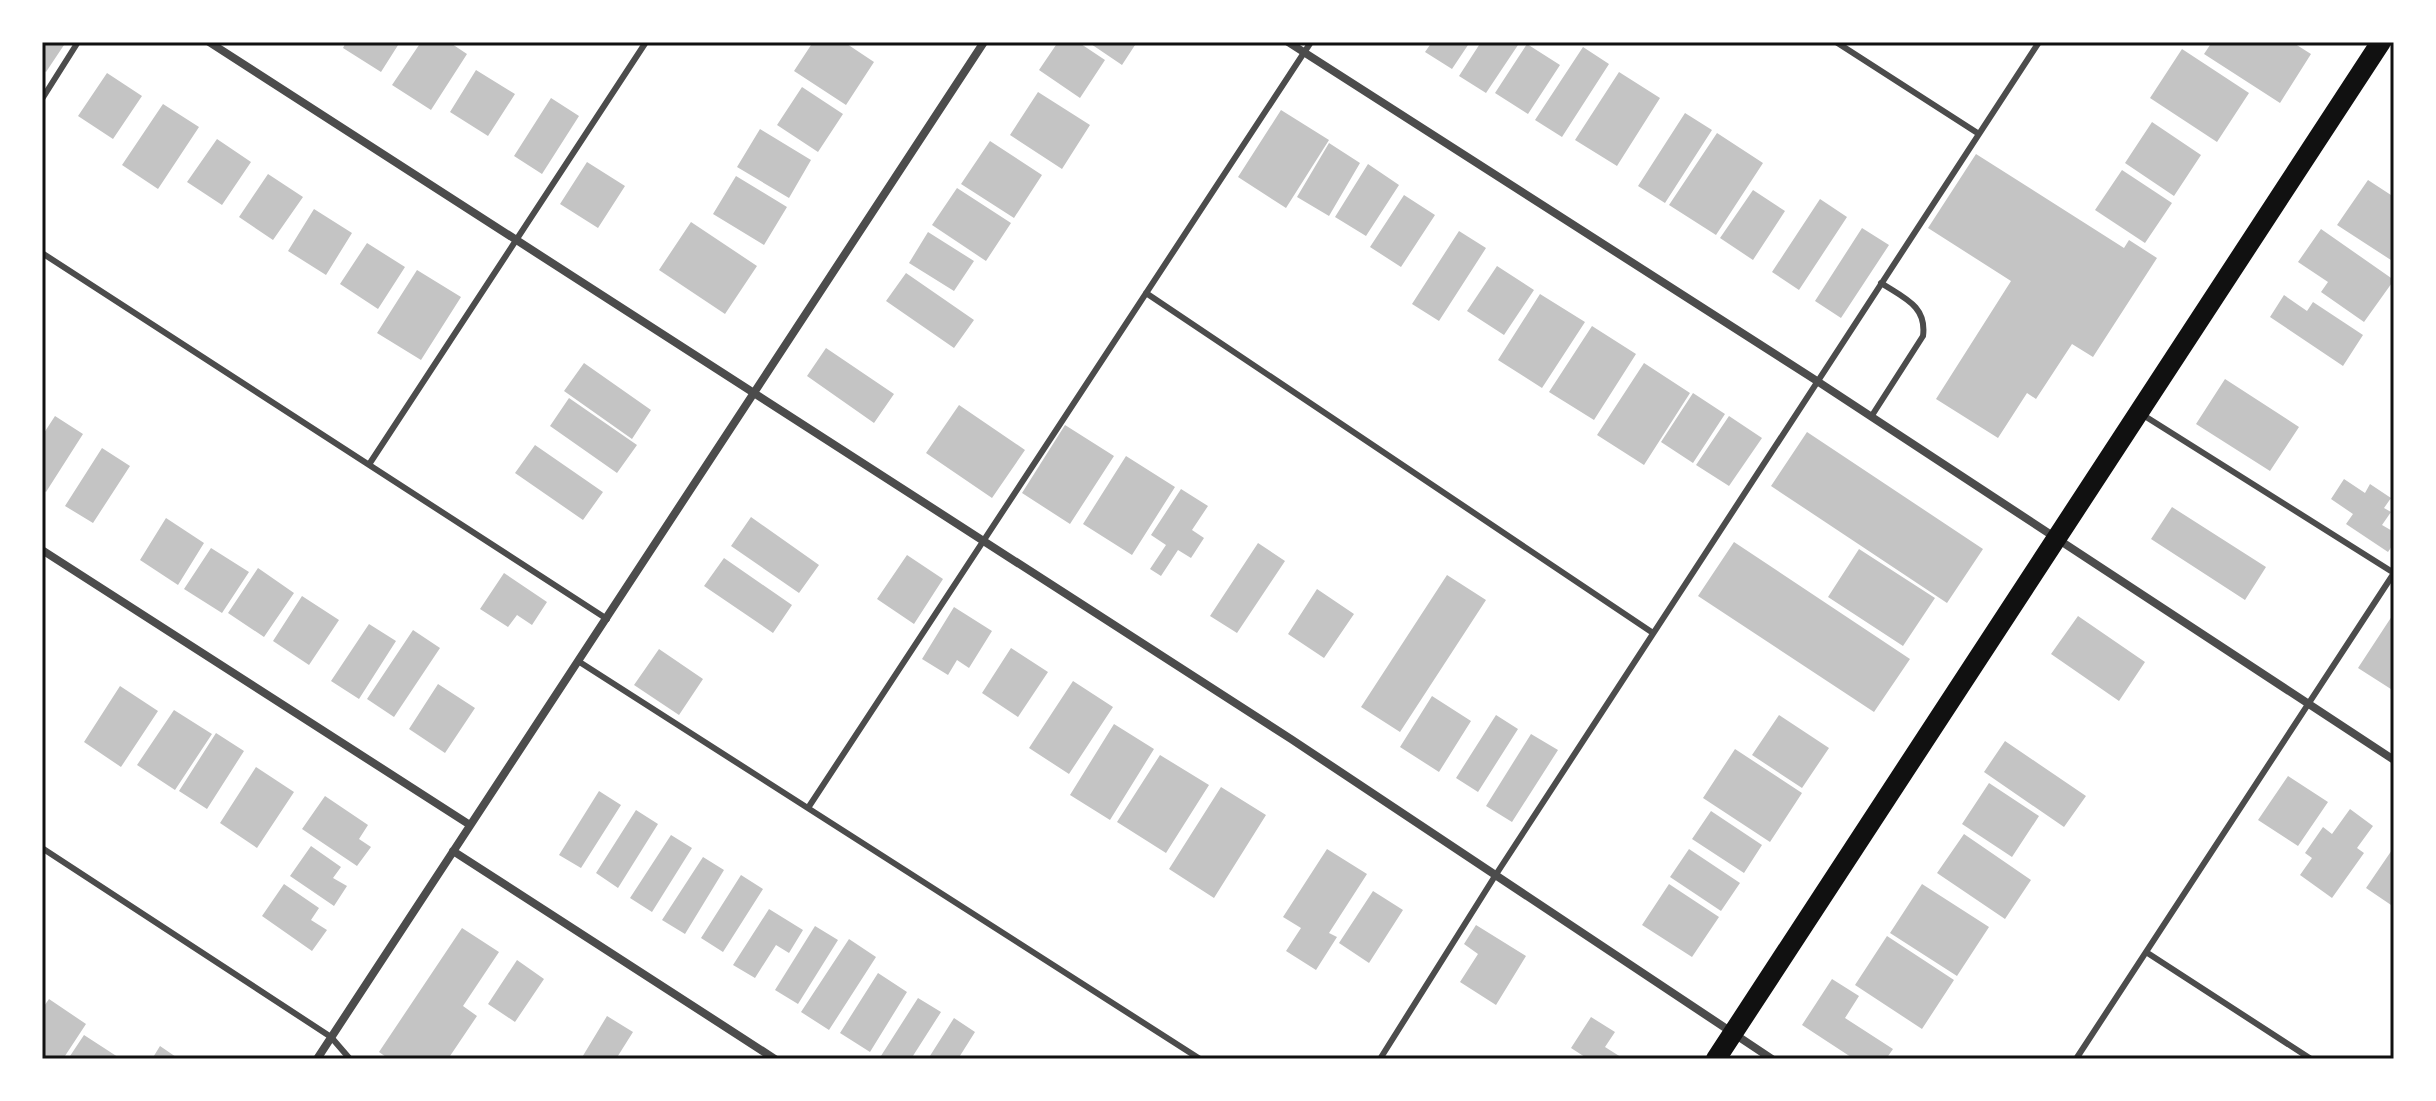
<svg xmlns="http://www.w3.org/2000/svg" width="2436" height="1101" font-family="Quicksand,sans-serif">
<rect width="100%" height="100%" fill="#fff"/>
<path fill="#c4c4c4" d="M 42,42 L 66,42 L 46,72 L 42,69 Z
M 346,42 L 400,42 L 381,72 L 343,48 Z
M 421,42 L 449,42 L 467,54 L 431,110 L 392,85 Z
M 813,42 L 844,42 L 874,62 L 846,105 L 794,71 Z
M 1058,42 L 1078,42 L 1105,60 L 1080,98 L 1039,70 Z
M 1088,42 L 1137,42 L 1122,65 Z
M 1432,42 L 1470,42 L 1452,69 L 1425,52 Z
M 1481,42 L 1520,42 L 1486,93 L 1459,76 Z
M 2212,42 L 2292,42 L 2311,54 L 2280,103 L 2204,54 Z
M 1527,44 L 1560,65 L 1528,114 L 1495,93 Z
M 1583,47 L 1609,64 L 1562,137 L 1535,120 Z
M 2182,49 L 2249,93 L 2217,142 L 2150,98 Z
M 476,70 L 515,94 L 488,136 L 450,112 Z
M 1619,72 L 1660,98 L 1617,166 L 1575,140 Z
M 107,73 L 142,96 L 113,139 L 78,116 Z
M 802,87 L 843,114 L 818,152 L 777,125 Z
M 1038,92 L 1090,125 L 1062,169 L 1010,135 Z
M 551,98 L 579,116 L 542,174 L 514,156 Z
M 163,104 L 199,127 L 158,189 L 122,165 Z
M 1281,110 L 1329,140 L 1286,208 L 1238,177 Z
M 1685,113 L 1712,130 L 1665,203 L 1638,186 Z
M 2152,122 L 2201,155 L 2174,196 L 2125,163 Z
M 760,129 L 811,160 L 789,198 L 737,167 Z
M 1717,133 L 1763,163 L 1716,235 L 1669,205 Z
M 217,139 L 251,162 L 222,205 L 187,182 Z
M 990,141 L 1042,175 L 1014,218 L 961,184 Z
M 1329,143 L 1360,163 L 1329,216 L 1297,197 Z
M 1976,154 L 2124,248 L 2129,240 L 2157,258 L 2093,357 L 2072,344 L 2036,399 L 2027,393 L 1998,438 L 1936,399 L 2011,281 L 1928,228 Z
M 587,162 L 625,186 L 598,228 L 560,204 Z
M 1368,164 L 1399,185 L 1366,236 L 1335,217 Z
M 2122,170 L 2172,203 L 2145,243 L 2095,210 Z
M 268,174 L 303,197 L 273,240 L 239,217 Z
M 736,176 L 787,207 L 764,245 L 713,214 Z
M 2368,180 L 2394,197 L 2394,262 L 2337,225 Z
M 957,188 L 1011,223 L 986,261 L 932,225 Z
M 1753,190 L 1785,211 L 1753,260 L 1720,238 Z
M 1404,195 L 1435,215 L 1401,267 L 1370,247 Z
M 1820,199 L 1847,217 L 1799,290 L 1772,272 Z
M 314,209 L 352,233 L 326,275 L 288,251 Z
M 691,222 L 757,266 L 725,314 L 659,270 Z
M 1862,228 L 1889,245 L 1841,318 L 1815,301 Z
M 2321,229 L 2394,280 L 2364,322 L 2321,292 L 2328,282 L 2298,262 Z
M 1459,231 L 1486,248 L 1439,321 L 1412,304 Z
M 928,232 L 974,261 L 954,291 L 909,263 Z
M 367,243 L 405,267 L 378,309 L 340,284 Z
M 1497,266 L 1534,290 L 1504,335 L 1467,311 Z
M 417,270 L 461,297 L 421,360 L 377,333 Z
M 906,273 L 974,320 L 954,348 L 886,301 Z
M 1540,294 L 1585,322 L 1542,388 L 1498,360 Z
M 2284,295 L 2307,311 L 2313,302 L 2363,335 L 2343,366 L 2270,317 Z
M 1592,326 L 1636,354 L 1594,420 L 1549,392 Z
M 826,348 L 894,394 L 874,423 L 807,376 Z
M 584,363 L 651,410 L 632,439 L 564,391 Z
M 1644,363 L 1690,393 L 1644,465 L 1597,435 Z
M 2225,379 L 2299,427 L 2270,471 L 2196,424 Z
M 1693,393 L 1725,414 L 1693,463 L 1661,442 Z
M 569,398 L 637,445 L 617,473 L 550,426 Z
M 959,405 L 1025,450 L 992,498 L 926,453 Z
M 55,416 L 83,434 L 46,492 L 42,489 L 42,436 Z
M 1729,416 L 1762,438 L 1729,486 L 1696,465 Z
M 1065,425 L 1114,456 L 1070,524 L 1022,493 Z
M 1807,432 L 1983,549 L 1947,603 L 1771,486 Z
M 535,445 L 603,492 L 583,520 L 515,473 Z
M 102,448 L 130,466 L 93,523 L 65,506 Z
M 1126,456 L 1175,487 L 1132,555 L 1083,524 Z
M 2344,479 L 2365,493 L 2370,484 L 2391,498 L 2384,508 L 2391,512 L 2382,525 L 2394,532 L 2394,543 L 2388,552 L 2346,524 L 2353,514 L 2331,499 Z
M 1181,489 L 1208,506 L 1192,530 L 1204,538 L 1191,558 L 1178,550 L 1161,576 L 1150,569 L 1166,545 L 1151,535 Z
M 2172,507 L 2266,567 L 2245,600 L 2151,539 Z
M 751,517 L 819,565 L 799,593 L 731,546 Z
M 166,518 L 204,543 L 178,585 L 140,560 Z
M 1734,542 L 1910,659 L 1874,712 L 1698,596 Z
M 1258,543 L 1285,561 L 1237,633 L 1210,616 Z
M 211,548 L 249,572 L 222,613 L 184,589 Z
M 1859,549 L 1935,598 L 1903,646 L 1828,597 Z
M 907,555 L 943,579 L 914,624 L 877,599 Z
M 724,558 L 792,605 L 773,633 L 704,586 Z
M 258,568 L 294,593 L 264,637 L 228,613 Z
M 504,573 L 547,602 L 532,625 L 517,615 L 508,627 L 480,609 Z
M 1447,575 L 1486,600 L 1400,732 L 1361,707 Z
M 1317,589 L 1354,614 L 1324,658 L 1288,634 Z
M 302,596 L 339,620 L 309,665 L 273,641 Z
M 954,607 L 992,631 L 969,668 L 957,660 L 948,675 L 922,659 Z
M 2394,613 L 2394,691 L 2358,668 Z
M 2078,616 L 2145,662 L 2119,701 L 2051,654 Z
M 369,624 L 396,641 L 359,699 L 331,681 Z
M 413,630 L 440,648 L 394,717 L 367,699 Z
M 1011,648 L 1048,672 L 1018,717 L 982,693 Z
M 659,649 L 703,679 L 679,715 L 634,685 Z
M 1073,681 L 1113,707 L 1069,774 L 1029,748 Z
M 438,684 L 475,708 L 445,753 L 409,729 Z
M 120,686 L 158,711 L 121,767 L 84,742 Z
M 1432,696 L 1471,721 L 1439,772 L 1400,747 Z
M 174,710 L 212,734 L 175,790 L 137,765 Z
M 1496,715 L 1518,729 L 1478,792 L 1456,778 Z
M 1779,715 L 1829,748 L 1802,788 L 1752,755 Z
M 1114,724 L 1154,749 L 1110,820 L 1070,795 Z
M 216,733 L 244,751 L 207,809 L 179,791 Z
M 1531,734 L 1558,750 L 1512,822 L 1486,806 Z
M 2005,741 L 2086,796 L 2064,827 L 1984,772 Z
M 1735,749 L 1802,793 L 1770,842 L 1703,798 Z
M 1160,755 L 1209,785 L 1166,853 L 1117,822 Z
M 256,767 L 294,792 L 257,848 L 220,823 Z
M 2288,776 L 2328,802 L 2298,846 L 2258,820 Z
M 1989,783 L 2039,816 L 2012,857 L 1962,824 Z
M 1221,787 L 1266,815 L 1214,898 L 1169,869 Z
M 599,791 L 621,805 L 581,868 L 559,855 Z
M 325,796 L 368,825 L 359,839 L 371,847 L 357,866 L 302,829 Z
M 2350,809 L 2373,826 L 2357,848 L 2364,853 L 2332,898 L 2300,875 L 2312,858 L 2305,853 L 2323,827 L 2332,834 Z
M 636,810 L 658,824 L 618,888 L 596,873 Z
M 1711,811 L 1762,845 L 1744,873 L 1692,839 Z
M 1964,834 L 2031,880 L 2005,919 L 1937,873 Z
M 671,835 L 692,848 L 652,912 L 630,898 Z
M 311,846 L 341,867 L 333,878 L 347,886 L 334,906 L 290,876 Z
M 2394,847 L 2394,907 L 2366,888 Z
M 1327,849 L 1367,874 L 1329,933 L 1337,937 L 1316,970 L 1286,951 L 1301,928 L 1283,917 Z
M 1689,849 L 1740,883 L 1721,911 L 1670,877 Z
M 703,857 L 724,870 L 685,934 L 662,920 Z
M 741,875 L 763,889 L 723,952 L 701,938 Z
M 284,884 L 319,908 L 311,920 L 327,930 L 312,951 L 262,916 Z
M 1669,884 L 1719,917 L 1692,957 L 1642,925 Z
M 1922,884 L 1989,927 L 1957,976 L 1890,933 Z
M 1373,891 L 1403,910 L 1369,963 L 1339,943 Z
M 769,909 L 803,930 L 789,953 L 776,945 L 755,978 L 733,965 Z
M 1476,925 L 1526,956 L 1496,1005 L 1460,982 L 1478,954 L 1464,944 Z
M 815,926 L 838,940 L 798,1004 L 775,990 Z
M 462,928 L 499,952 L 463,1006 L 477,1016 L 448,1059 L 389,1059 L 379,1052 Z
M 1887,936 L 1954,980 L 1922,1029 L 1855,985 Z
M 849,939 L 876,957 L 829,1030 L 801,1012 Z
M 517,960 L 544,979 L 515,1022 L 488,1004 Z
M 878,973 L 907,992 L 870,1052 L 840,1033 Z
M 1832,979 L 1859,996 L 1845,1018 L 1893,1049 L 1886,1059 L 1854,1059 L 1802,1025 Z
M 918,998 L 941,1012 L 911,1059 L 879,1059 Z
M 49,999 L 86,1024 L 63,1059 L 42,1059 L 42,1009 Z
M 607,1016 L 633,1032 L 616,1059 L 581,1059 Z
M 1591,1017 L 1615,1032 L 1605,1047 L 1624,1059 L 1588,1059 L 1571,1048 Z
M 954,1018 L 975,1032 L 958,1059 L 928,1059 Z
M 84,1035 L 121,1059 L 68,1059 Z
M 160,1046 L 179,1059 L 152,1059 Z"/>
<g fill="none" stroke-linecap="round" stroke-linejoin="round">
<path stroke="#4c4c4c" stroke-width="6" d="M 1836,42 L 1979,134
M 42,99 L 78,42
M 42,253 L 607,619
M 1146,293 L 1653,633
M 2143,415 L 2394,573
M 1871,417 L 1923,336 C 1927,306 1904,298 1881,283
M 370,463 L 646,42
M 578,661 L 1200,1059
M 808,808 L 1311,42
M 42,848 L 331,1037 L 350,1059
M 2146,952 L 2311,1059
M 1380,1059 L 1495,876 L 2039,42
M 2076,1059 L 2394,573"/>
<path stroke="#4c4c4c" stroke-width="8" d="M 209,42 L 1291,739 L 1772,1059
M 1288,42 L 1817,381 L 2394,760
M 42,550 L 470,825
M 453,851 L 775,1059
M 317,1059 L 984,42"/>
<path stroke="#111" stroke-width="20" d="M 1716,1059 L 2381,42"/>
</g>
<rect width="2436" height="1101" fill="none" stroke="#ffffff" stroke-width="88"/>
<rect x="44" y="44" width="2348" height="1013" fill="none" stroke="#111" stroke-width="3"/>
</svg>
